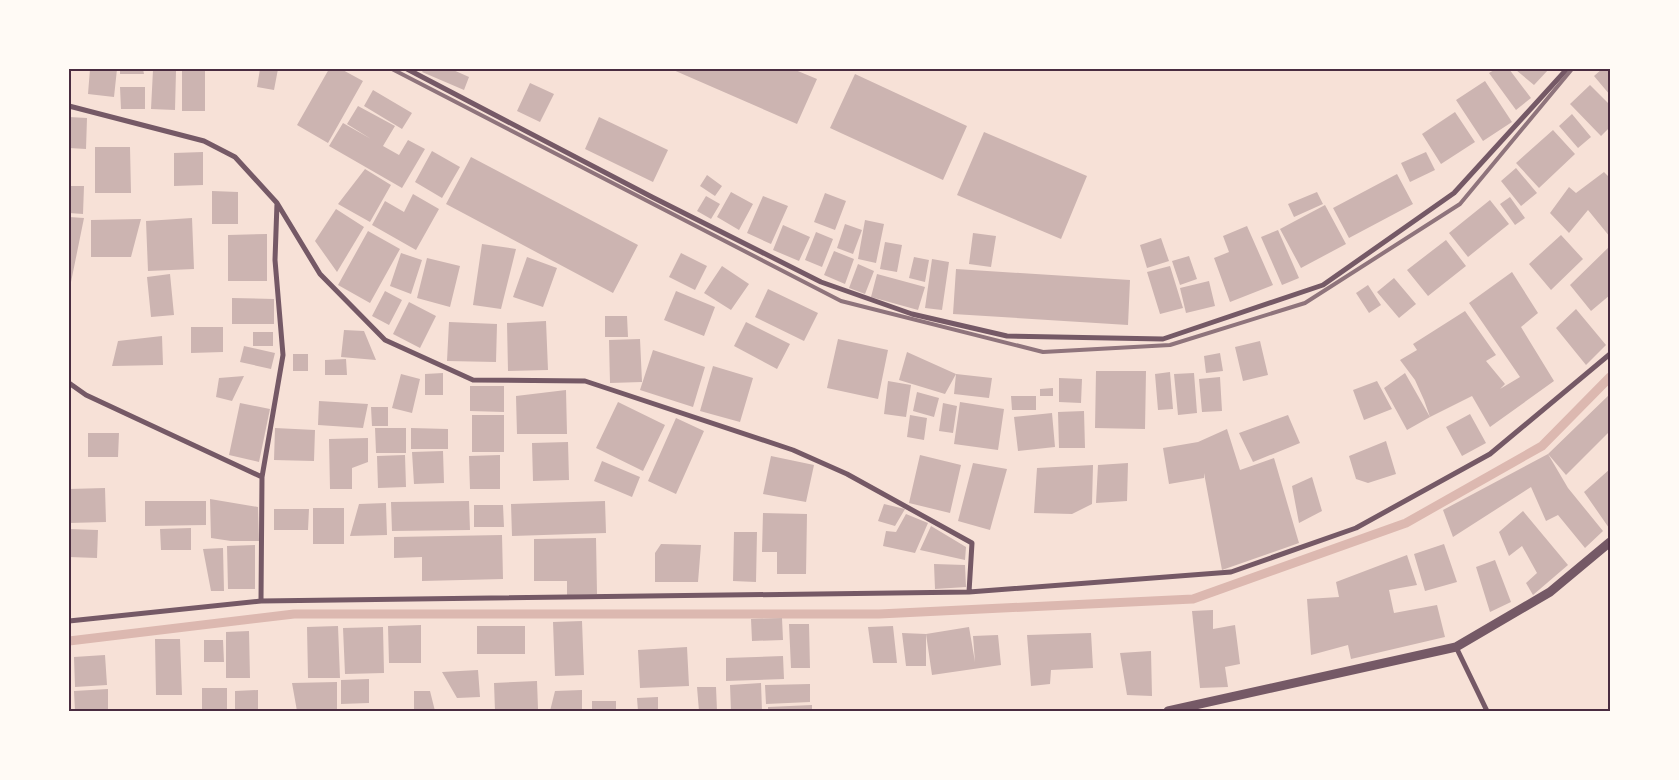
<svg xmlns="http://www.w3.org/2000/svg" width="1679" height="780" font-family="'DejaVu Sans',sans-serif">
<rect width="100%" height="100%" fill="#f7e1d7"/>
<g fill="none" stroke-linecap="round" stroke-linejoin="round">
<path stroke="#dcb8b0" stroke-width="9" d="M 69,641 L 294,614 L 879,614 L 1193,599 L 1406,523 L 1542,446 L 1610,377"/>
</g>
<path fill="#ccb4b1" d="M 90,69 L 117,69 L 114,97 L 88,94 Z
M 120,69 L 143,69 L 144,74 L 120,74 Z
M 260,69 L 278,69 L 274,90 L 257,87 Z
M 329,69 L 341,69 L 363,81 L 328,143 L 297,125 Z
M 424,69 L 451,69 L 469,77 L 464,90 L 422,72 Z
M 671,69 L 793,69 L 817,79 L 797,124 Z
M 1496,69 L 1509,69 L 1531,98 L 1516,110 L 1489,73 Z
M 1517,69 L 1549,69 L 1534,85 L 1516,70 Z
M 1602,69 L 1610,69 L 1610,95 L 1594,76 Z
M 153,70 L 176,71 L 175,110 L 151,109 Z
M 182,71 L 205,71 L 205,111 L 182,111 Z
M 855,74 L 967,126 L 943,180 L 830,128 Z
M 1485,81 L 1512,122 L 1483,141 L 1456,100 Z
M 530,83 L 554,94 L 540,122 L 517,111 Z
M 1590,85 L 1610,105 L 1610,127 L 1601,136 L 1570,104 Z
M 120,87 L 145,87 L 145,109 L 121,109 Z
M 373,90 L 412,113 L 402,129 L 364,106 Z
M 358,106 L 395,126 L 383,146 L 399,155 L 408,140 L 425,149 L 402,188 L 329,146 L 343,123 L 371,139 L 347,124 Z
M 1455,112 L 1475,142 L 1441,164 L 1422,134 Z
M 1572,114 L 1591,137 L 1578,148 L 1559,126 Z
M 69,117 L 87,118 L 86,149 L 69,148 Z
M 599,117 L 668,150 L 653,182 L 585,149 Z
M 1553,130 L 1575,154 L 1539,188 L 1516,163 Z
M 984,132 L 1087,176 L 1061,239 L 957,195 Z
M 95,147 L 130,147 L 131,193 L 95,193 Z
M 432,151 L 460,167 L 442,198 L 415,182 Z
M 203,152 L 203,185 L 174,186 L 174,153 Z
M 1426,152 L 1435,170 L 1410,182 L 1401,163 Z
M 471,157 L 638,245 L 613,293 L 446,204 Z
M 1516,168 L 1537,193 L 1521,206 L 1501,181 Z
M 365,169 L 391,185 L 370,222 L 338,204 Z
M 1604,172 L 1610,178 L 1610,237 L 1588,210 L 1569,233 L 1550,213 L 1569,187 L 1576,193 Z
M 1397,174 L 1413,204 L 1349,238 L 1333,208 Z
M 707,175 L 722,186 L 715,196 L 700,186 Z
M 69,186 L 84,186 L 83,214 L 69,213 Z
M 212,191 L 238,192 L 238,224 L 212,224 Z
M 731,192 L 753,204 L 739,230 L 717,217 Z
M 1317,192 L 1323,204 L 1294,217 L 1288,204 Z
M 825,193 L 846,201 L 835,230 L 814,222 Z
M 413,194 L 439,209 L 416,250 L 372,225 L 385,201 L 404,212 Z
M 706,196 L 720,204 L 711,219 L 697,211 Z
M 763,196 L 788,206 L 771,244 L 747,233 Z
M 1510,197 L 1525,218 L 1515,225 L 1500,204 Z
M 1490,200 L 1509,224 L 1468,257 L 1449,233 Z
M 1325,205 L 1346,244 L 1301,268 L 1280,229 Z
M 336,209 L 364,227 L 337,272 L 315,241 Z
M 69,217 L 84,218 L 70,287 L 69,286 Z
M 192,218 L 194,269 L 148,271 L 146,221 Z
M 141,219 L 131,257 L 91,257 L 91,220 Z
M 865,220 L 884,224 L 876,263 L 858,259 Z
M 845,224 L 862,230 L 853,254 L 837,248 Z
M 783,225 L 810,237 L 799,261 L 773,250 Z
M 1247,226 L 1273,285 L 1230,302 L 1214,258 L 1229,252 L 1223,236 Z
M 1278,230 L 1299,278 L 1282,285 L 1261,237 Z
M 368,231 L 400,249 L 370,303 L 338,285 Z
M 816,232 L 833,239 L 822,267 L 805,260 Z
M 973,233 L 996,236 L 991,267 L 969,264 Z
M 267,234 L 267,281 L 228,281 L 228,235 Z
M 1561,235 L 1583,259 L 1551,290 L 1529,264 Z
M 1161,238 L 1169,261 L 1147,268 L 1140,245 Z
M 1446,240 L 1466,266 L 1428,296 L 1407,270 Z
M 885,242 L 902,245 L 897,272 L 880,269 Z
M 482,244 L 516,249 L 501,309 L 473,305 Z
M 1610,246 L 1610,295 L 1591,311 L 1570,285 Z
M 834,251 L 854,259 L 845,284 L 824,275 Z
M 401,253 L 422,260 L 411,294 L 390,286 Z
M 681,253 L 707,266 L 695,290 L 669,277 Z
M 1189,256 L 1197,279 L 1180,285 L 1172,261 Z
M 527,257 L 557,268 L 543,307 L 513,297 Z
M 914,257 L 929,260 L 925,282 L 909,278 Z
M 427,258 L 460,266 L 450,307 L 417,298 Z
M 932,259 L 949,262 L 942,310 L 925,308 Z
M 858,264 L 874,271 L 865,294 L 849,288 Z
M 722,266 L 749,284 L 731,310 L 704,293 Z
M 1170,266 L 1183,308 L 1160,314 L 1147,272 Z
M 956,269 L 1130,280 L 1128,325 L 953,314 Z
M 1512,272 L 1538,313 L 1521,327 L 1554,381 L 1490,427 L 1472,396 L 1430,417 L 1424,400 L 1415,380 L 1400,360 L 1417,350 L 1413,344 L 1465,311 L 1496,355 L 1486,361 L 1505,384 L 1500,389 L 1520,377 L 1469,303 Z
M 170,274 L 174,315 L 151,317 L 147,277 Z
M 877,274 L 925,287 L 918,310 L 871,297 Z
M 1394,278 L 1416,304 L 1399,318 L 1377,292 Z
M 1209,281 L 1215,306 L 1186,313 L 1180,288 Z
M 1368,285 L 1381,305 L 1369,313 L 1356,293 Z
M 768,289 L 818,313 L 804,341 L 755,317 Z
M 385,291 L 402,300 L 389,325 L 372,316 Z
M 676,291 L 715,307 L 704,336 L 664,320 Z
M 232,298 L 274,299 L 274,324 L 232,324 Z
M 409,302 L 436,316 L 420,348 L 393,334 Z
M 1576,309 L 1606,345 L 1586,365 L 1556,328 Z
M 605,316 L 627,316 L 628,337 L 605,337 Z
M 546,321 L 548,370 L 508,371 L 507,323 Z
M 449,322 L 497,324 L 496,362 L 447,361 Z
M 746,322 L 790,344 L 777,369 L 734,346 Z
M 191,327 L 223,327 L 223,352 L 191,353 Z
M 344,330 L 364,331 L 376,360 L 341,357 Z
M 253,332 L 273,332 L 273,346 L 253,346 Z
M 162,336 L 163,365 L 112,366 L 118,341 Z
M 640,339 L 642,382 L 610,383 L 609,340 Z
M 838,339 L 888,350 L 878,399 L 827,388 Z
M 1260,341 L 1268,375 L 1243,381 L 1235,347 Z
M 244,346 L 275,353 L 271,369 L 240,362 Z
M 653,350 L 705,367 L 693,407 L 640,390 Z
M 907,352 L 956,374 L 945,394 L 899,380 Z
M 1220,353 L 1223,371 L 1206,373 L 1204,356 Z
M 293,354 L 308,354 L 308,371 L 293,371 Z
M 346,359 L 347,375 L 325,375 L 325,360 Z
M 713,366 L 753,378 L 740,422 L 700,411 Z
M 1096,371 L 1146,371 L 1145,429 L 1095,428 Z
M 1170,372 L 1173,409 L 1158,410 L 1155,374 Z
M 443,373 L 443,395 L 425,395 L 425,374 Z
M 1194,373 L 1197,413 L 1178,415 L 1174,374 Z
M 1405,373 L 1430,417 L 1407,430 L 1384,388 Z
M 401,374 L 420,379 L 412,413 L 392,408 Z
M 956,374 L 992,378 L 989,398 L 954,394 Z
M 244,376 L 232,401 L 216,397 L 219,378 Z
M 1220,377 L 1222,411 L 1202,412 L 1199,379 Z
M 1059,378 L 1082,379 L 1081,403 L 1059,402 Z
M 888,381 L 911,385 L 906,417 L 884,414 Z
M 1377,381 L 1392,409 L 1364,420 L 1353,390 Z
M 470,386 L 504,386 L 504,412 L 470,411 Z
M 1053,388 L 1053,396 L 1040,396 L 1040,389 Z
M 566,390 L 567,434 L 517,434 L 516,396 Z
M 917,392 L 939,398 L 934,417 L 913,411 Z
M 1610,394 L 1610,431 L 1566,475 L 1548,454 Z
M 1011,396 L 1036,396 L 1036,410 L 1012,410 Z
M 319,401 L 368,404 L 363,428 L 318,425 Z
M 618,402 L 665,425 L 643,471 L 596,448 Z
M 960,402 L 1004,409 L 998,450 L 954,444 Z
M 240,403 L 270,409 L 259,462 L 229,455 Z
M 943,403 L 957,406 L 953,433 L 939,431 Z
M 371,407 L 388,407 L 388,426 L 372,426 Z
M 1084,411 L 1085,448 L 1059,448 L 1058,412 Z
M 1052,413 L 1055,447 L 1018,451 L 1014,417 Z
M 1470,414 L 1486,443 L 1462,456 L 1446,427 Z
M 472,415 L 504,415 L 504,452 L 472,452 Z
M 910,415 L 927,418 L 924,440 L 907,437 Z
M 1288,415 L 1300,443 L 1253,462 L 1239,433 Z
M 676,418 L 704,431 L 676,494 L 648,481 Z
M 275,428 L 315,430 L 314,461 L 274,460 Z
M 375,428 L 406,428 L 406,453 L 376,453 Z
M 411,428 L 448,429 L 448,449 L 411,449 Z
M 1227,429 L 1240,470 L 1274,458 L 1299,543 L 1222,570 L 1204,473 L 1204,478 L 1169,484 L 1163,448 L 1198,442 Z
M 88,433 L 119,433 L 118,457 L 88,457 Z
M 368,438 L 368,462 L 352,468 L 352,489 L 330,489 L 329,439 Z
M 1386,441 L 1396,474 L 1368,483 L 1356,479 L 1349,456 Z
M 568,442 L 569,480 L 533,481 L 532,443 Z
M 443,451 L 444,483 L 414,484 L 412,452 Z
M 1548,454 L 1568,488 L 1603,531 L 1585,548 L 1558,515 L 1546,521 L 1531,487 L 1453,537 L 1443,510 Z
M 405,455 L 406,487 L 378,488 L 377,456 Z
M 500,455 L 500,489 L 470,489 L 469,456 Z
M 920,455 L 961,465 L 950,513 L 909,503 Z
M 771,456 L 814,465 L 806,502 L 763,494 Z
M 602,461 L 640,477 L 632,497 L 594,481 Z
M 973,463 L 1007,469 L 990,530 L 958,521 Z
M 1128,463 L 1127,501 L 1096,503 L 1098,465 Z
M 1093,465 L 1092,504 L 1072,514 L 1034,513 L 1037,468 Z
M 1610,469 L 1610,527 L 1609,528 L 1584,492 Z
M 1312,477 L 1322,511 L 1299,523 L 1292,486 Z
M 105,488 L 106,522 L 69,523 L 69,489 Z
M 210,499 L 258,507 L 259,541 L 231,541 L 211,538 Z
M 145,501 L 206,501 L 206,525 L 145,526 Z
M 469,501 L 470,530 L 392,531 L 391,502 Z
M 605,501 L 606,533 L 512,536 L 511,504 Z
M 386,503 L 387,535 L 350,536 L 359,504 Z
M 884,504 L 905,509 L 895,526 L 878,521 Z
M 474,505 L 503,505 L 504,527 L 474,527 Z
M 313,508 L 344,508 L 344,544 L 313,544 Z
M 274,509 L 309,509 L 308,530 L 274,530 Z
M 1523,511 L 1568,565 L 1533,595 L 1526,583 L 1537,573 L 1522,546 L 1509,556 L 1499,532 Z
M 763,513 L 807,514 L 806,574 L 777,574 L 777,552 L 762,552 Z
M 906,514 L 928,523 L 915,553 L 883,546 L 886,531 L 896,532 Z
M 931,526 L 966,547 L 965,560 L 920,550 Z
M 191,528 L 191,550 L 161,550 L 160,529 Z
M 69,529 L 98,530 L 97,558 L 69,557 Z
M 734,532 L 757,532 L 756,582 L 733,581 Z
M 502,535 L 503,579 L 422,581 L 422,557 L 394,558 L 394,537 Z
M 596,538 L 597,594 L 567,595 L 567,581 L 534,581 L 534,539 Z
M 661,544 L 701,545 L 698,582 L 655,582 L 655,553 Z
M 1444,544 L 1457,582 L 1425,591 L 1414,554 Z
M 255,545 L 255,589 L 228,589 L 227,546 Z
M 223,548 L 224,591 L 211,591 L 203,549 Z
M 1407,555 L 1417,585 L 1389,590 L 1394,613 L 1437,605 L 1445,637 L 1351,659 L 1348,645 L 1311,655 L 1307,599 L 1339,597 L 1336,582 Z
M 1495,560 L 1511,602 L 1490,612 L 1476,567 Z
M 934,564 L 965,565 L 966,587 L 935,589 Z
M 1213,610 L 1213,629 L 1235,625 L 1240,664 L 1225,667 L 1228,687 L 1200,688 L 1192,611 Z
M 782,618 L 783,640 L 752,641 L 751,619 Z
M 582,621 L 584,675 L 555,676 L 553,622 Z
M 789,624 L 809,624 L 810,668 L 791,668 Z
M 421,625 L 421,663 L 389,663 L 388,626 Z
M 338,626 L 340,678 L 308,678 L 307,627 Z
M 477,626 L 525,626 L 525,654 L 477,654 Z
M 893,626 L 897,663 L 873,663 L 868,627 Z
M 383,627 L 384,673 L 345,674 L 343,628 Z
M 969,627 L 975,662 L 973,636 L 998,635 L 1001,665 L 932,675 L 926,634 Z
M 249,631 L 250,678 L 226,678 L 226,632 Z
M 902,633 L 926,634 L 926,666 L 906,666 Z
M 1091,633 L 1093,668 L 1051,670 L 1050,684 L 1031,686 L 1027,635 Z
M 155,639 L 180,639 L 182,695 L 156,695 Z
M 204,640 L 223,640 L 224,662 L 204,662 Z
M 687,647 L 689,686 L 640,688 L 638,650 Z
M 1151,651 L 1152,696 L 1127,695 L 1120,653 Z
M 105,655 L 107,685 L 75,687 L 74,657 Z
M 783,656 L 784,679 L 726,681 L 726,658 Z
M 478,670 L 480,697 L 457,698 L 442,672 Z
M 369,679 L 369,703 L 341,704 L 341,680 Z
M 537,681 L 538,709 L 495,711 L 494,683 Z
M 337,682 L 337,711 L 297,711 L 292,683 Z
M 761,683 L 762,711 L 731,711 L 730,685 Z
M 810,684 L 810,702 L 766,704 L 765,685 Z
M 697,687 L 716,687 L 717,711 L 699,711 Z
M 202,688 L 227,688 L 227,711 L 202,711 Z
M 108,689 L 108,711 L 75,711 L 74,691 Z
M 258,690 L 258,711 L 235,711 L 235,691 Z
M 582,690 L 582,711 L 550,711 L 555,691 Z
M 414,691 L 430,691 L 435,711 L 414,711 Z
M 658,697 L 658,711 L 638,711 L 637,698 Z
M 592,701 L 616,701 L 616,711 L 592,711 Z
M 812,705 L 812,711 L 768,711 L 768,707 Z"/>
<g fill="none" stroke-linecap="round" stroke-linejoin="round">
<path stroke="#755966" stroke-width="5" d="M 407,69 L 652,197 L 821,282 L 912,314 L 1007,336 L 1163,339 L 1323,285 L 1454,193 L 1567,69
M 69,106 L 204,141 L 235,157 L 277,203 L 320,274 L 385,340 L 473,380 L 585,381 L 793,450 L 847,474 L 972,543 L 969,592
M 69,383 L 86,395 L 262,477 L 261,601
M 262,477 L 283,355 L 275,260 L 277,203
M 69,621 L 261,601 L 969,592 L 1231,572 L 1356,528 L 1490,454 L 1610,354
M 1456,647 L 1487,711"/>
<path stroke="#755966" stroke-width="9" d="M 1168,711 L 1456,647 L 1550,592 L 1610,542"/>
<path stroke="#8f747c" stroke-width="4" d="M 392,69 L 841,301 L 1043,352 L 1170,345 L 1305,303 L 1460,204 L 1572,69"/>
</g>
<rect width="1679" height="780" fill="none" stroke="#fffaf5" stroke-width="140"/>
<rect x="70" y="70" width="1539" height="640" fill="none" stroke="#4a2c40" stroke-width="2"/>
</svg>
